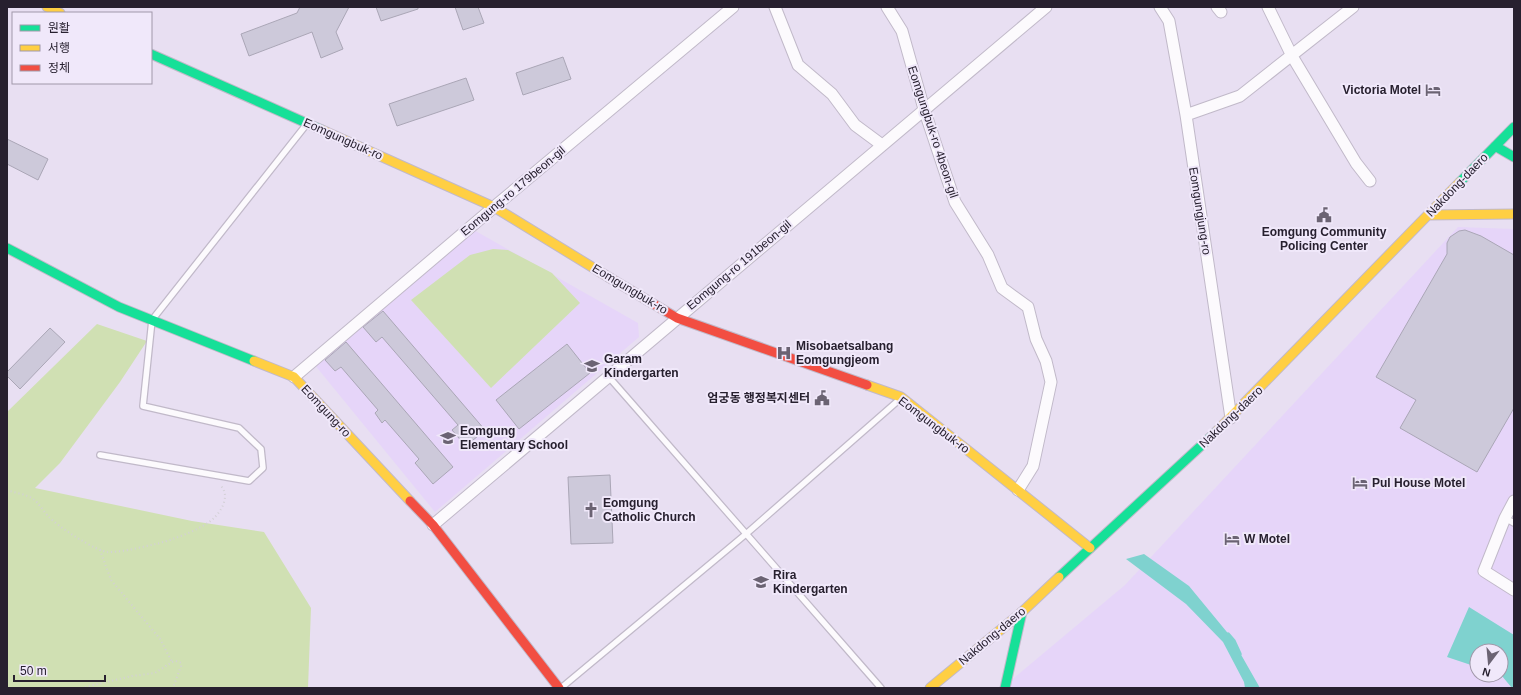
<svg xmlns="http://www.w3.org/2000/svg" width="1521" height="695" font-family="Arial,'Noto Sans KR',sans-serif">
<rect width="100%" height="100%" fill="#e8dff2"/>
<path fill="#e6d5f9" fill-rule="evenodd" d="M 1458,227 L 1514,229 L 1514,688 L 1002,688 L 1125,585 ZM 1477,651 L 1501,651 L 1501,675 L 1477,675 Z
M 472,229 L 638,323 L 639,337 L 435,512 L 314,364 Z"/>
<path fill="#d0e0b3" d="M 493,249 L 508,250 L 552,273 L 580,303 L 491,388 L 411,300 L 470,255 Z
M 97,324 L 147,341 L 120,382 L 60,463 L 35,488 L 192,521 L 264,532 L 311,608 L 308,688 L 7,688 L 7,412 Z"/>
<path fill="#7fd2cf" d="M 1144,554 L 1189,586 L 1231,637 L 1260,688 L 1245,688 L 1244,682 L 1223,642 L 1186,604 L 1126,559 Z
M 1469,607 L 1514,635 L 1514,688 L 1512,688 L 1502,676 L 1499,675 L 1501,675 L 1501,651 L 1477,651 L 1477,667 L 1447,657 Z"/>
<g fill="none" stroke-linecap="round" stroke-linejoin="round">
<path stroke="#7fd2cf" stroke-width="3.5" d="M 1228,634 L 1234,641 L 1240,654"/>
</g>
<path fill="#cdc9da" stroke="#aaa6b6" d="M 300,7 L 349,7 L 336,32 L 343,49 L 321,58 L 312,32 L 249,56 L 241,34 L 297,13 Z
M 376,7 L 418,7 L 418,9 L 381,21 Z
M 455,7 L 478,7 L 484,23 L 463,30 Z
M 563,57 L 571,79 L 523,95 L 516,73 Z
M 466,78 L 474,100 L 397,126 L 389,104 Z
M 7,139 L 48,159 L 38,180 L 7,164 Z
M 1465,230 L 1481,236 L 1514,255 L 1514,408 L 1477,472 L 1400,428 L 1416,400 L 1376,377 L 1447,254 L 1447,243 L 1450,237 L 1459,231 Z
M 383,311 L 485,430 L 472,441 L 469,438 L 463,443 L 452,430 L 458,425 L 382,337 L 376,342 L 363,327 Z
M 50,328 L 65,342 L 20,389 L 7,376 L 7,372 Z
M 346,342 L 453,467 L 433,484 L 415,463 L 419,459 L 385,420 L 382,423 L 375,413 L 378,410 L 341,367 L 335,371 L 325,360 Z
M 567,344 L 590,373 L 519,429 L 496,400 Z
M 610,475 L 613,543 L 571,544 L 568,477 Z"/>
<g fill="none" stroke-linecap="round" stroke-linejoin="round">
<g stroke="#c1b9c9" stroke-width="8">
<path id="lane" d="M 608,376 L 881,688
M 100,455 L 249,481 L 263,468 L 261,449 L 239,428 L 143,406 L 152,320 L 306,125
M 1505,518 L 1514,523
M 561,688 L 746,534 L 900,399"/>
</g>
<g stroke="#c1b9c9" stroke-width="13">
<path id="street" d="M 775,7 L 798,65 L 832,94 L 855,125 L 882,145
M 887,7 L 902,31 L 924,109 L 955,202 L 988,255 L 1002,288 L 1028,307 L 1036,339 L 1046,361 L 1051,382 L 1033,466 L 1018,490
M 1160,7 L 1169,21 L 1186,115 L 1231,418
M 1217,7 L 1221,12
M 1268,7 L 1292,56 L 1356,163 L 1370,181
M 1186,115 L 1240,96 L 1353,7
M 294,377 L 494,207 L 733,7
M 1514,501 L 1505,518 L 1484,571 L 1514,590
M 433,525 L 1046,7"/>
</g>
<g stroke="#c1b9c9" stroke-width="11">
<path id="fast" d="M 151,54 L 322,130
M 1495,146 L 1514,157
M 1460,182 L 1514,127
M 7,248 L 119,307 L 254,361
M 1059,577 L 1217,431
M 1005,688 L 1022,612"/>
</g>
<g stroke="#c1b9c9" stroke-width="11">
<path id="slow" d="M 47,7 L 60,13
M 322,130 L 494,207 L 610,278
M 1429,215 L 1514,214
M 254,361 L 294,377 L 410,501
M 867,385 L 901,397 L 1090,548
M 1217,431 L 1460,182
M 930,688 L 1022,612 L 1059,577"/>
</g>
<g stroke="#c1b9c9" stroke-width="11">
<path id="jam" d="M 610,278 L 677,318 L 867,385
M 410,501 L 433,525 L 559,688"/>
</g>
<path stroke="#d3d0d6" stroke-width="2" stroke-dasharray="1 3" stroke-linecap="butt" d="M 7,490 C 15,493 26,494 33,499 C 39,503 43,511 49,517 C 57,526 97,552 108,552 C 124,552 141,547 156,544 C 172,540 203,529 214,518 C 222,510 230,496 221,486
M 100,550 L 111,580 L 160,639 L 172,662
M 7,688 L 9,688
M 81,688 L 132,676 L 155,673 L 172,662 L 176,661 L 181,663 L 181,666 L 173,688"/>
<use href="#lane" stroke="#fcfafd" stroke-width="5.5"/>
<use href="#street" stroke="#fcfafd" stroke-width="11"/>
<use href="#fast" stroke="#16e098" stroke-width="9"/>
<use href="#slow" stroke="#ffcf43" stroke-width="9"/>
<use href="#jam" stroke="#f24e42" stroke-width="9"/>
</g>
<defs>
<g id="hotel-bare" transform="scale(1.2)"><path d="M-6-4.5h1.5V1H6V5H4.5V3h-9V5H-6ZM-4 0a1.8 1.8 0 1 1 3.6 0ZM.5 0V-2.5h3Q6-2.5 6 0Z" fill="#6b6373" stroke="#f0e8fa" stroke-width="2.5" paint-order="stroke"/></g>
<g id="civic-bare" transform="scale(1.2)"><path d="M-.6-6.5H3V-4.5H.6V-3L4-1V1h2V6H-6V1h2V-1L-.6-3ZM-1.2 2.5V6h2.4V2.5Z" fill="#6b6373" stroke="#f0e8fa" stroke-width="2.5" paint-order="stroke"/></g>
<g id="hospital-bare" transform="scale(1.2)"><path d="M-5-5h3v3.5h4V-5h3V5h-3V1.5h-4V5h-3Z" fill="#6b6373" stroke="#f0e8fa" stroke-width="2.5" paint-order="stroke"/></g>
<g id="school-bare" transform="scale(1.2)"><path d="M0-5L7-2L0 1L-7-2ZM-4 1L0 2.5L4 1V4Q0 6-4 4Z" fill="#6b6373" stroke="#f0e8fa" stroke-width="2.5" paint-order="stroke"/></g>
<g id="church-bare" transform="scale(1.2)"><path d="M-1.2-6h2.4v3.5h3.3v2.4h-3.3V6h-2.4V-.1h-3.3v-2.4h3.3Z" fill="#6b6373" stroke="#f0e8fa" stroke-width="2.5" paint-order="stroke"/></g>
</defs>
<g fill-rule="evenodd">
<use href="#hotel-bare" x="1433" y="90"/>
<use href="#civic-bare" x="1324" y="215"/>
<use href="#hospital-bare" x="784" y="353"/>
<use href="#school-bare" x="592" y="366"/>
<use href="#civic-bare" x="822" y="398"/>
<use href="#school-bare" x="448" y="438"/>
<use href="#hotel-bare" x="1360" y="483"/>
<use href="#church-bare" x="591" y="510"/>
<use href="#hotel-bare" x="1232" y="539"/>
<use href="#school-bare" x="761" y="582"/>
</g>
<g text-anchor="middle" stroke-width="4" stroke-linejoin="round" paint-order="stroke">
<g font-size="12" font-weight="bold" fill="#27202f" stroke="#f0e8fa" text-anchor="start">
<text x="1421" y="94" text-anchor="end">Victoria Motel</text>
<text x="1324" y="236" text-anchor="middle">Eomgung Community<tspan x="1324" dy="14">Policing Center</tspan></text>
<text x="796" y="350">Misobaetsalbang<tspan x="796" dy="14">Eomgungjeom</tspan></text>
<text x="604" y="363">Garam<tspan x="604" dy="14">Kindergarten</tspan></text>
<text x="810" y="402" text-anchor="end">엄궁동 행정복지센터</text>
<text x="460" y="435">Eomgung<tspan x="460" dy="14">Elementary School</tspan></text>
<text x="1372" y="487">Pul House Motel</text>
<text x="603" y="507">Eomgung<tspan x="603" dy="14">Catholic Church</tspan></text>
<text x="1244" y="543">W Motel</text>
<text x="773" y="579">Rira<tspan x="773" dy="14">Kindergarten</tspan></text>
</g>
<g font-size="12" fill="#27202f" stroke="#f0e8fa">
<text transform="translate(933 132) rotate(72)" y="4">Eomgungbuk-ro 4beon-gil</text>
<text transform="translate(343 139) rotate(24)" y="4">Eomgungbuk-ro</text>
<text transform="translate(1457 185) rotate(-46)" y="4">Nakdong-daero</text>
<text transform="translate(513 191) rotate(-40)" y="4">Eomgung-ro 179beon-gil</text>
<text transform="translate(1200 211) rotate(81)" y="4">Eomgungjung-ro</text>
<text transform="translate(739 265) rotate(-40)" y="4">Eomgung-ro 191beon-gil</text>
<text transform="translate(630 289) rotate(31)" y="4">Eomgungbuk-ro</text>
<text transform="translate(326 411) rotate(47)" y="4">Eomgung-ro</text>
<text transform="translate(1231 417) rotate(-44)" y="4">Nakdong-daero</text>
<text transform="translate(934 425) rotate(37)" y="4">Eomgungbuk-ro</text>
<text transform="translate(992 636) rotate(-40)" y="4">Nakdong-daero</text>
</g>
</g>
<rect width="1521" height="695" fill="none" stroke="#27202f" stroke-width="16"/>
<rect x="12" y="12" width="140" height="72" fill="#f0e8fa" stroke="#a098a9"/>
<rect x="20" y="25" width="20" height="6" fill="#16e098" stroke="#a098a9"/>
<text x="48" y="32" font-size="12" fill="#27202f">원활</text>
<rect x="20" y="45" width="20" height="6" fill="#ffcf43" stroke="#a098a9"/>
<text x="48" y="52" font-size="12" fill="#27202f">서행</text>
<rect x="20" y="65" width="20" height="6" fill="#f24e42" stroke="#a098a9"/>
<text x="48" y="72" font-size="12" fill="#27202f">정체</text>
<g transform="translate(1489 663) rotate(196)"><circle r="19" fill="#f0e8fa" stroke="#a098a9"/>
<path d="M0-3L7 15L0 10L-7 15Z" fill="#6b6373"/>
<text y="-6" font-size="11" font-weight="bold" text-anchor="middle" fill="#27202f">N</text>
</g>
<path d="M14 675v6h91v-6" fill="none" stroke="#27202f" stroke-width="2"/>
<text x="20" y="675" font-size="12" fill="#27202f" stroke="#f0e8fa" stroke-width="3" paint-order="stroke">50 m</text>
</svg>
